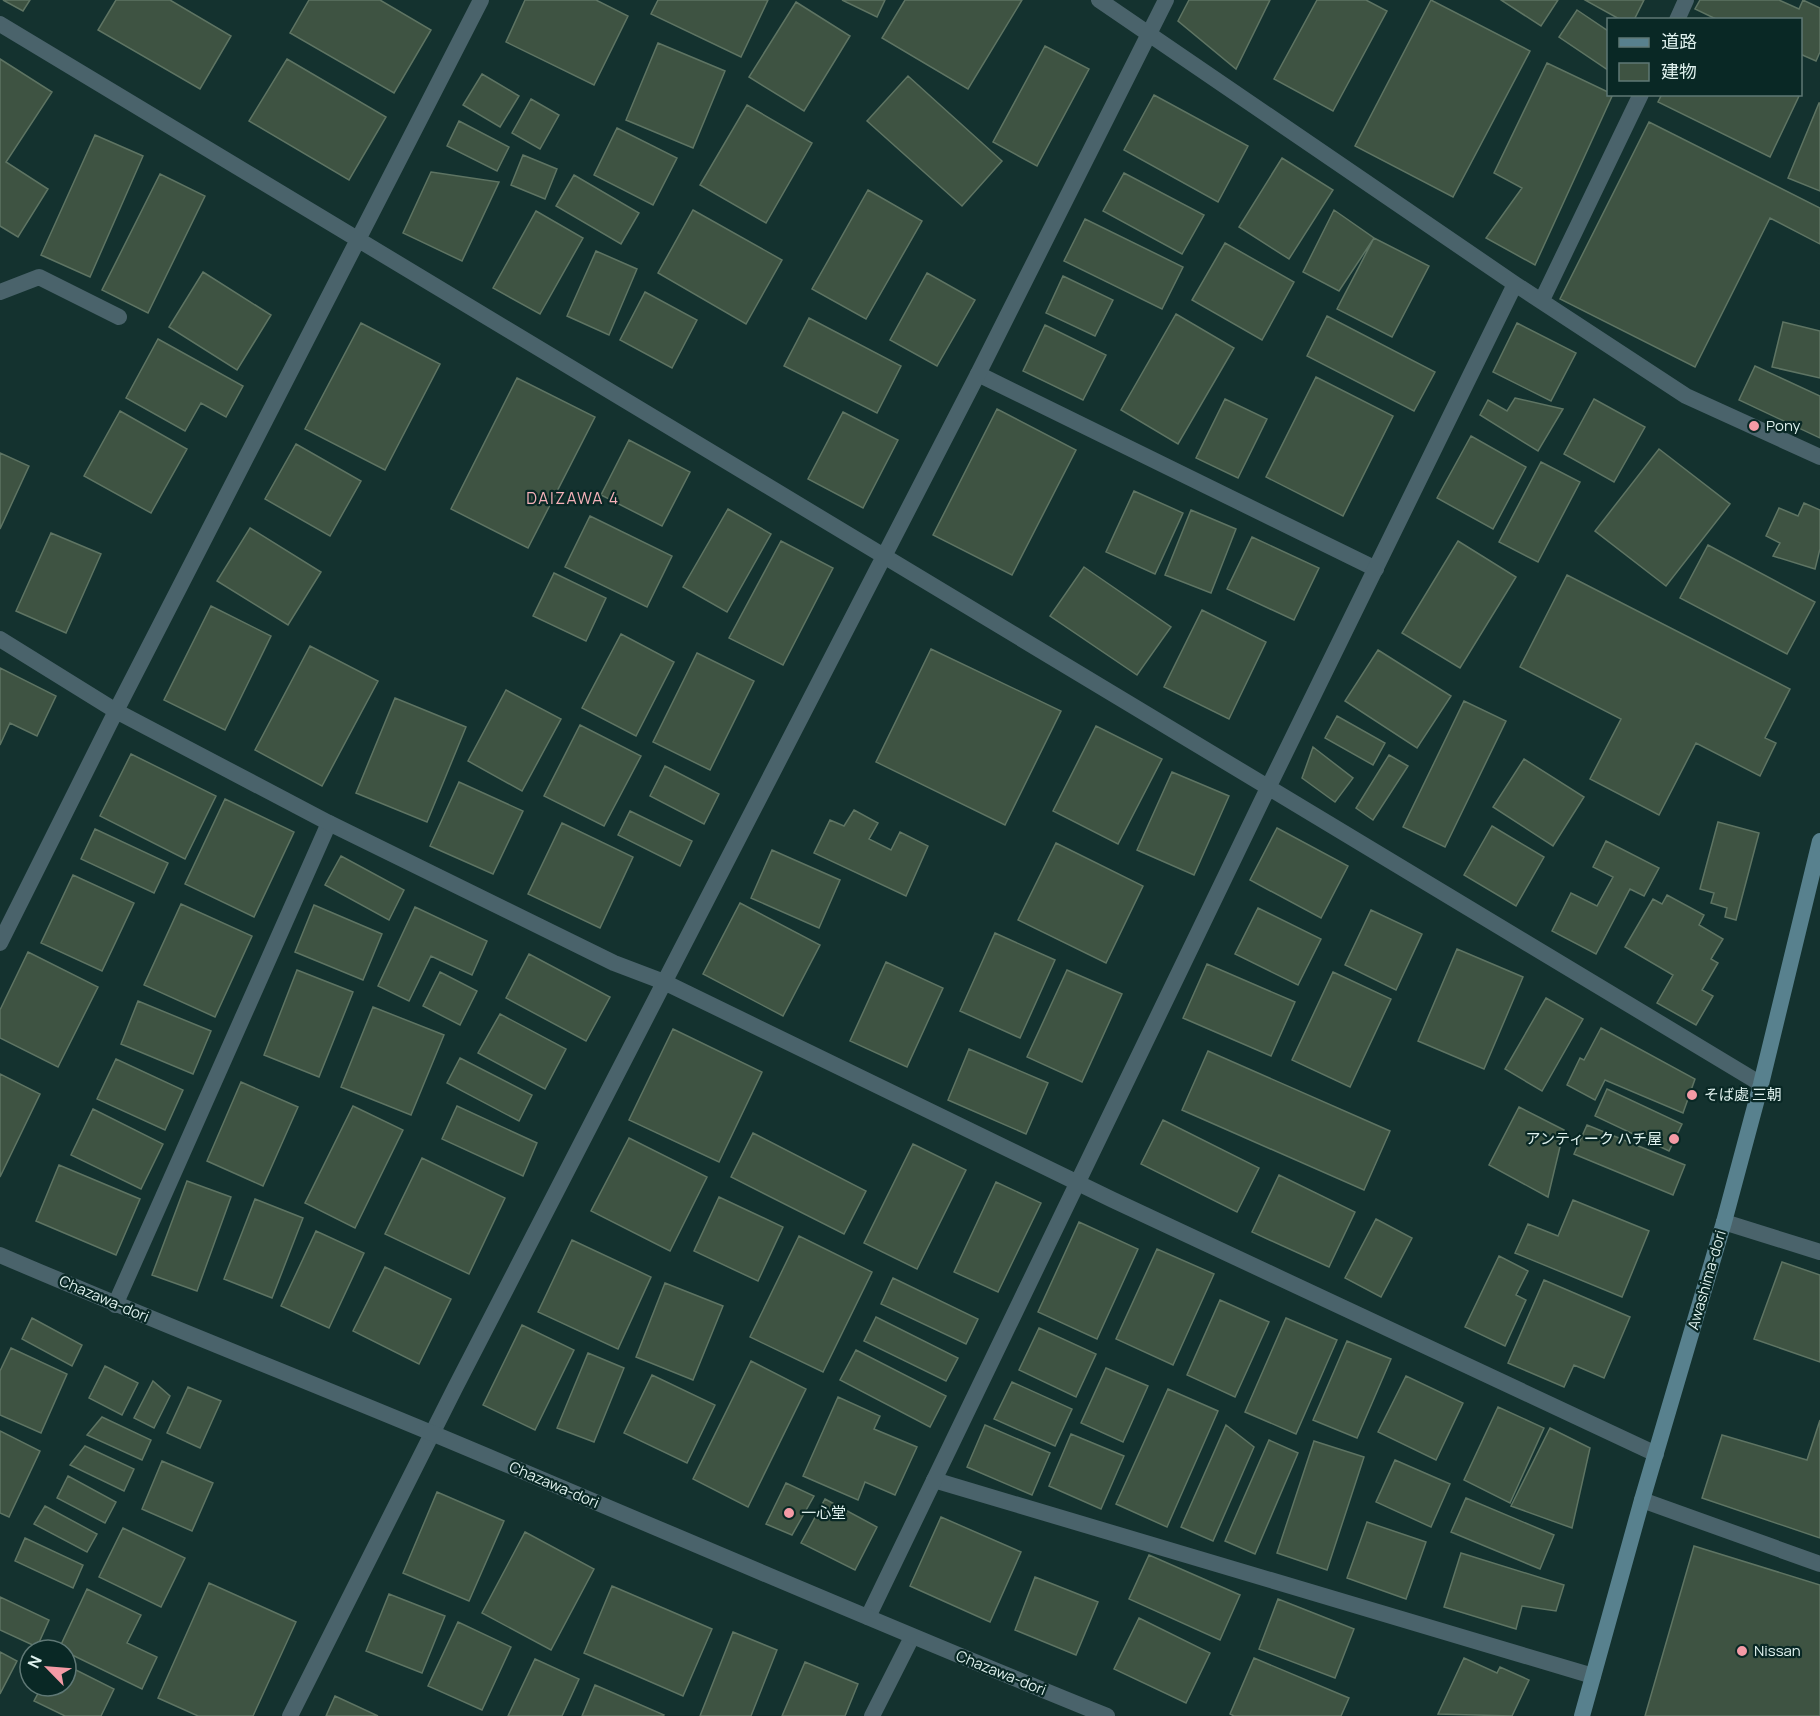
<svg xmlns="http://www.w3.org/2000/svg" width="1820" height="1716" font-family="Manrope,'Noto Sans JP',sans-serif">
<rect width="100%" height="100%" fill="#14322f"/>
<path fill="#3e5342" stroke="#5e7463" stroke-width="1.5" d="M 3,0 L 30,0 L 23,11 Z
M 116,0 L 170,0 L 231,36 L 200,89 L 98,30 Z
M 309,0 L 380,0 L 431,30 L 394,93 L 290,33 Z
M 525,0 L 596,0 L 628,16 L 594,85 L 506,42 Z
M 658,0 L 768,0 L 741,57 L 651,14 Z
M 842,0 L 885,0 L 877,17 Z
M 905,0 L 1022,0 L 968,89 L 882,38 Z
M 1189,0 L 1270,0 L 1236,69 L 1178,21 Z
M 1317,0 L 1366,0 L 1387,11 L 1333,111 L 1274,79 Z
M 1431,0 L 1530,51 L 1453,197 L 1355,146 Z
M 1501,0 L 1558,0 L 1541,26 Z
M 1585,0 L 1644,0 L 1634,20 L 1621,20 Z
M 1700,0 L 1779,0 L 1799,9 L 1803,0 L 1820,8 L 1820,52 L 1816,61 L 1800,54 L 1800,20 L 1718,20 L 1695,9 Z
M 796,2 L 850,36 L 804,111 L 749,77 Z
M 1577,10 L 1608,31 L 1608,70 L 1559,37 Z
M 658,43 L 725,71 L 693,148 L 626,120 Z
M 1045,46 L 1089,69 L 1037,166 L 993,142 Z
M 0,59 L 52,92 L 6,162 L 48,189 L 18,237 L 0,226 Z
M 287,59 L 386,117 L 349,180 L 249,121 Z
M 1547,63 L 1608,92 L 1608,94 L 1613,94 L 1535,265 L 1486,238 L 1522,188 L 1494,173 Z
M 482,74 L 519,96 L 500,127 L 463,105 Z
M 908,76 L 1002,161 L 962,206 L 867,121 Z
M 1662,94 L 1800,94 L 1770,157 L 1658,102 Z
M 1154,95 L 1248,146 L 1218,202 L 1124,150 Z
M 531,99 L 559,115 L 540,149 L 512,133 Z
M 1819,103 L 1820,103 L 1820,191 L 1788,178 Z
M 747,105 L 812,143 L 766,223 L 700,185 Z
M 459,121 L 509,147 L 497,171 L 447,146 Z
M 1649,122 L 1820,208 L 1820,244 L 1770,218 L 1695,367 L 1560,299 Z
M 617,128 L 677,158 L 653,205 L 594,175 Z
M 95,135 L 143,156 L 90,277 L 41,255 Z
M 523,155 L 557,169 L 545,199 L 511,185 Z
M 1282,158 L 1333,190 L 1289,259 L 1239,227 Z
M 431,172 L 499,182 L 462,261 L 403,233 Z
M 1124,173 L 1204,215 L 1182,254 L 1103,211 Z
M 160,174 L 205,196 L 148,313 L 102,290 Z
M 574,175 L 639,213 L 621,244 L 556,206 Z
M 868,190 L 922,221 L 866,319 L 812,289 Z
M 693,210 L 782,260 L 746,324 L 658,273 Z
M 1334,210 L 1374,238 L 1339,291 L 1303,272 Z
M 536,211 L 583,238 L 540,314 L 493,288 Z
M 1085,219 L 1183,267 L 1162,309 L 1064,261 Z
M 1374,238 L 1429,266 L 1392,337 L 1337,309 Z
M 1225,243 L 1294,282 L 1262,340 L 1192,300 Z
M 596,251 L 637,269 L 609,335 L 567,316 Z
M 203,272 L 271,315 L 237,370 L 169,327 Z
M 927,273 L 975,300 L 937,366 L 890,340 Z
M 1063,276 L 1113,300 L 1095,336 L 1046,313 Z
M 645,292 L 697,320 L 672,368 L 620,340 Z
M 1176,314 L 1234,348 L 1178,444 L 1121,410 Z
M 1327,316 L 1435,372 L 1414,411 L 1307,356 Z
M 809,318 L 901,366 L 877,413 L 784,366 Z
M 1783,322 L 1820,331 L 1820,378 L 1772,367 Z
M 361,323 L 440,364 L 385,470 L 305,429 Z
M 1517,323 L 1576,353 L 1551,401 L 1493,372 Z
M 1045,325 L 1106,355 L 1083,400 L 1023,371 Z
M 158,339 L 243,386 L 226,417 L 201,403 L 185,431 L 126,398 Z
M 1755,366 L 1820,396 L 1820,438 L 1739,400 Z
M 1316,377 L 1393,416 L 1343,516 L 1266,477 Z
M 517,378 L 595,417 L 528,548 L 451,509 Z
M 1515,398 L 1563,409 L 1538,451 L 1480,415 L 1488,400 L 1507,411 Z
M 1225,399 L 1267,419 L 1238,478 L 1196,458 Z
M 1594,399 L 1645,427 L 1614,482 L 1564,454 Z
M 997,409 L 1076,450 L 1012,575 L 933,535 Z
M 120,411 L 187,449 L 151,513 L 84,476 Z
M 843,412 L 898,440 L 863,508 L 808,479 Z
M 1471,436 L 1526,467 L 1493,529 L 1437,498 Z
M 629,440 L 690,472 L 662,526 L 601,495 Z
M 296,444 L 361,481 L 330,536 L 265,499 Z
M 1659,449 L 1730,504 L 1666,586 L 1595,531 Z
M 0,453 L 29,466 L 0,529 Z
M 1541,462 L 1580,482 L 1538,562 L 1499,542 Z
M 1134,491 L 1183,513 L 1155,574 L 1106,552 Z
M 1804,503 L 1820,510 L 1820,549 L 1815,569 L 1773,556 L 1780,543 L 1766,536 L 1779,508 L 1798,516 Z
M 728,509 L 771,534 L 727,612 L 683,587 Z
M 1191,510 L 1236,529 L 1211,593 L 1165,575 Z
M 590,516 L 672,556 L 647,607 L 565,567 Z
M 250,528 L 321,572 L 288,625 L 217,581 Z
M 51,533 L 101,554 L 66,633 L 16,611 Z
M 1252,537 L 1319,568 L 1294,620 L 1227,589 Z
M 781,541 L 833,568 L 783,665 L 729,638 Z
M 1458,541 L 1516,577 L 1460,668 L 1402,633 Z
M 1708,545 L 1815,602 L 1787,654 L 1680,598 Z
M 1084,567 L 1171,627 L 1137,675 L 1050,616 Z
M 554,573 L 606,598 L 586,641 L 533,616 Z
M 1567,575 L 1790,689 L 1765,738 L 1776,743 L 1760,776 L 1696,743 L 1659,815 L 1590,779 L 1621,719 L 1520,667 Z
M 211,606 L 271,636 L 225,730 L 164,700 Z
M 1202,610 L 1266,642 L 1229,719 L 1164,687 Z
M 621,634 L 674,662 L 636,736 L 582,708 Z
M 310,646 L 378,681 L 322,786 L 255,750 Z
M 931,649 L 1061,711 L 1005,825 L 876,762 Z
M 1378,650 L 1451,696 L 1417,748 L 1345,701 Z
M 697,653 L 754,681 L 710,770 L 653,742 Z
M 0,668 L 56,696 L 37,736 L 10,723 L 0,745 Z
M 506,690 L 561,719 L 522,791 L 468,761 Z
M 395,698 L 466,727 L 427,822 L 356,793 Z
M 1464,701 L 1506,721 L 1445,847 L 1403,827 Z
M 1337,716 L 1385,743 L 1373,765 L 1325,738 Z
M 580,725 L 641,756 L 604,826 L 544,796 Z
M 1096,726 L 1162,759 L 1118,844 L 1053,811 Z
M 1313,747 L 1353,778 L 1335,802 L 1302,778 Z
M 131,754 L 216,796 L 185,859 L 100,816 Z
M 1389,755 L 1408,766 L 1373,820 L 1356,808 Z
M 1524,759 L 1584,797 L 1553,846 L 1493,807 Z
M 665,766 L 719,794 L 704,824 L 650,796 Z
M 1172,772 L 1229,796 L 1194,875 L 1137,850 Z
M 459,782 L 523,811 L 493,874 L 430,846 Z
M 225,799 L 294,832 L 254,917 L 185,884 Z
M 854,810 L 878,823 L 869,839 L 891,850 L 900,832 L 928,846 L 906,896 L 814,853 L 830,820 L 844,826 Z
M 630,811 L 692,841 L 680,866 L 618,835 Z
M 1718,822 L 1759,833 L 1736,920 L 1725,917 L 1727,908 L 1711,903 L 1714,893 L 1700,889 Z
M 562,823 L 633,857 L 600,928 L 528,894 Z
M 1492,826 L 1544,857 L 1516,906 L 1464,875 Z
M 1277,828 L 1348,866 L 1321,918 L 1250,880 Z
M 95,829 L 168,863 L 154,893 L 81,859 Z
M 1606,841 L 1659,868 L 1644,896 L 1630,889 L 1596,954 L 1552,931 L 1571,893 L 1597,906 L 1613,877 L 1593,867 Z
M 1056,843 L 1143,886 L 1106,963 L 1018,920 Z
M 772,850 L 840,880 L 819,928 L 751,898 Z
M 341,856 L 404,890 L 389,920 L 325,885 Z
M 73,875 L 134,903 L 102,971 L 41,943 Z
M 1667,895 L 1704,915 L 1699,925 L 1723,939 L 1711,959 L 1718,963 L 1702,990 L 1713,996 L 1696,1025 L 1657,1003 L 1673,975 L 1625,947 L 1653,899 L 1662,904 Z
M 740,903 L 820,945 L 783,1016 L 703,974 Z
M 181,904 L 252,936 L 215,1017 L 144,985 Z
M 314,905 L 382,934 L 363,980 L 295,952 Z
M 415,907 L 487,941 L 472,975 L 431,956 L 409,1001 L 378,986 Z
M 1258,908 L 1321,939 L 1298,985 L 1235,954 Z
M 1371,910 L 1422,934 L 1396,990 L 1345,965 Z
M 995,933 L 1055,960 L 1020,1038 L 960,1011 Z
M 1457,949 L 1523,977 L 1484,1069 L 1418,1041 Z
M 28,952 L 98,987 L 58,1067 L 0,1038 L 0,1010 Z
M 529,954 L 610,997 L 586,1041 L 506,998 Z
M 886,962 L 943,988 L 907,1067 L 850,1041 Z
M 1207,964 L 1295,1002 L 1271,1056 L 1183,1018 Z
M 297,970 L 353,992 L 319,1077 L 264,1055 Z
M 1067,970 L 1122,994 L 1082,1082 L 1027,1057 Z
M 440,972 L 477,991 L 460,1025 L 423,1006 Z
M 1333,972 L 1391,999 L 1350,1087 L 1292,1060 Z
M 1546,998 L 1583,1019 L 1542,1091 L 1505,1069 Z
M 138,1001 L 211,1031 L 193,1074 L 121,1044 Z
M 373,1007 L 444,1035 L 411,1115 L 341,1087 Z
M 500,1014 L 566,1049 L 545,1089 L 478,1053 Z
M 1601,1028 L 1695,1079 L 1683,1113 L 1605,1080 L 1595,1100 L 1567,1085 L 1580,1058 L 1584,1060 Z
M 673,1029 L 762,1072 L 719,1162 L 629,1120 Z
M 969,1049 L 1048,1083 L 1026,1134 L 948,1100 Z
M 1208,1051 L 1390,1131 L 1364,1190 L 1182,1110 Z
M 460,1058 L 532,1095 L 519,1121 L 447,1083 Z
M 116,1059 L 183,1090 L 165,1130 L 97,1099 Z
M 0,1074 L 40,1094 L 0,1177 Z
M 241,1082 L 298,1107 L 263,1186 L 207,1161 Z
M 1607,1089 L 1682,1124 L 1669,1151 L 1595,1116 Z
M 353,1106 L 403,1130 L 355,1228 L 305,1203 Z
M 457,1106 L 537,1143 L 523,1176 L 442,1139 Z
M 1519,1107 L 1564,1130 L 1548,1197 L 1489,1165 Z
M 93,1109 L 163,1144 L 141,1189 L 71,1155 Z
M 1163,1120 L 1259,1168 L 1237,1212 L 1141,1164 Z
M 1587,1125 L 1685,1165 L 1673,1195 L 1574,1154 Z
M 753,1133 L 866,1191 L 844,1234 L 731,1177 Z
M 629,1138 L 707,1177 L 670,1251 L 591,1211 Z
M 913,1144 L 966,1170 L 917,1269 L 864,1243 Z
M 422,1158 L 505,1198 L 469,1274 L 385,1234 Z
M 59,1165 L 140,1199 L 116,1255 L 36,1221 Z
M 1279,1175 L 1355,1212 L 1329,1267 L 1252,1232 Z
M 187,1181 L 231,1197 L 197,1291 L 152,1275 Z
M 996,1182 L 1041,1203 L 998,1292 L 954,1272 Z
M 719,1197 L 783,1227 L 758,1281 L 694,1251 Z
M 255,1199 L 303,1218 L 272,1298 L 224,1279 Z
M 1573,1200 L 1649,1231 L 1622,1297 L 1515,1253 L 1528,1224 L 1558,1236 Z
M 1376,1219 L 1412,1238 L 1381,1297 L 1345,1278 Z
M 1079,1222 L 1138,1249 L 1097,1339 L 1038,1312 Z
M 316,1231 L 364,1253 L 329,1328 L 281,1306 Z
M 799,1236 L 872,1272 L 823,1372 L 750,1337 Z
M 572,1240 L 651,1277 L 618,1349 L 538,1312 Z
M 1157,1249 L 1214,1274 L 1173,1365 L 1116,1339 Z
M 1499,1256 L 1528,1271 L 1516,1295 L 1526,1300 L 1505,1346 L 1465,1327 Z
M 1782,1262 L 1820,1275 L 1820,1362 L 1754,1339 Z
M 385,1267 L 451,1299 L 419,1364 L 353,1331 Z
M 893,1278 L 978,1319 L 966,1344 L 881,1304 Z
M 1544,1280 L 1630,1317 L 1604,1378 L 1574,1365 L 1564,1387 L 1508,1363 Z
M 665,1283 L 723,1306 L 693,1380 L 636,1357 Z
M 1220,1300 L 1269,1322 L 1235,1397 L 1187,1375 Z
M 876,1317 L 958,1358 L 946,1381 L 864,1341 Z
M 32,1318 L 82,1345 L 72,1366 L 22,1339 Z
M 1286,1318 L 1337,1340 L 1296,1434 L 1245,1412 Z
M 522,1325 L 574,1350 L 535,1430 L 483,1405 Z
M 1039,1328 L 1096,1354 L 1076,1397 L 1019,1370 Z
M 1347,1341 L 1391,1359 L 1357,1438 L 1313,1420 Z
M 11,1348 L 67,1374 L 41,1433 L 0,1415 L 0,1371 Z
M 856,1350 L 946,1396 L 930,1427 L 840,1380 Z
M 588,1353 L 624,1368 L 594,1442 L 557,1428 Z
M 751,1361 L 806,1389 L 748,1507 L 693,1479 Z
M 105,1366 L 138,1383 L 122,1415 L 89,1398 Z
M 1106,1368 L 1148,1386 L 1123,1442 L 1081,1423 Z
M 652,1375 L 715,1405 L 687,1463 L 624,1433 Z
M 1406,1376 L 1463,1403 L 1436,1460 L 1378,1432 Z
M 153,1381 L 170,1396 L 154,1428 L 134,1418 Z
M 1012,1382 L 1072,1409 L 1055,1446 L 994,1419 Z
M 188,1387 L 221,1401 L 200,1448 L 167,1433 Z
M 1168,1389 L 1218,1411 L 1167,1527 L 1116,1504 Z
M 838,1397 L 880,1416 L 874,1429 L 917,1447 L 895,1495 L 865,1482 L 858,1500 L 803,1476 Z
M 1498,1407 L 1544,1428 L 1510,1503 L 1464,1480 Z
M 102,1417 L 151,1440 L 142,1460 L 87,1435 Z
M 1820,1420 L 1820,1538 L 1702,1498 L 1722,1435 L 1807,1460 Z
M 985,1425 L 1050,1453 L 1032,1495 L 967,1467 Z
M 1226,1425 L 1254,1447 L 1213,1541 L 1181,1527 Z
M 1550,1428 L 1590,1448 L 1572,1528 L 1511,1506 Z
M 0,1431 L 40,1451 L 9,1517 L 0,1513 Z
M 1071,1434 L 1124,1456 L 1101,1509 L 1049,1486 Z
M 1269,1440 L 1298,1453 L 1255,1554 L 1225,1541 Z
M 1314,1441 L 1364,1457 L 1327,1570 L 1277,1553 Z
M 85,1446 L 134,1469 L 124,1491 L 70,1465 Z
M 1395,1460 L 1450,1484 L 1431,1527 L 1376,1502 Z
M 162,1461 L 213,1483 L 192,1531 L 142,1509 Z
M 68,1476 L 116,1502 L 105,1523 L 57,1498 Z
M 786,1483 L 814,1496 L 792,1535 L 766,1524 Z
M 437,1492 L 504,1521 L 469,1601 L 403,1573 Z
M 1466,1498 L 1554,1535 L 1540,1569 L 1451,1532 Z
M 825,1499 L 877,1527 L 855,1570 L 801,1543 Z
M 45,1506 L 97,1534 L 87,1552 L 34,1524 Z
M 941,1517 L 1021,1552 L 990,1622 L 910,1586 Z
M 1367,1522 L 1426,1542 L 1406,1599 L 1347,1578 Z
M 123,1528 L 185,1558 L 161,1607 L 99,1577 Z
M 525,1532 L 594,1569 L 551,1650 L 482,1613 Z
M 25,1538 L 83,1565 L 73,1588 L 15,1561 Z
M 1694,1546 L 1820,1585 L 1820,1716 L 1645,1716 Z
M 1461,1553 L 1564,1585 L 1556,1611 L 1522,1606 L 1516,1629 L 1444,1607 Z
M 1149,1555 L 1240,1595 L 1220,1640 L 1129,1599 Z
M 1035,1577 L 1098,1602 L 1076,1655 L 1015,1630 Z
M 209,1583 L 296,1622 L 253,1716 L 198,1716 L 158,1698 Z
M 612,1586 L 712,1629 L 683,1696 L 584,1653 Z
M 87,1589 L 141,1615 L 127,1643 L 157,1657 L 142,1689 L 66,1652 L 66,1650 L 59,1649 Z
M 389,1594 L 445,1616 L 422,1673 L 366,1651 Z
M 0,1597 L 49,1620 L 37,1647 L 0,1630 Z
M 1278,1599 L 1354,1629 L 1335,1678 L 1259,1649 Z
M 1139,1618 L 1210,1653 L 1186,1703 L 1114,1669 Z
M 458,1622 L 511,1647 L 482,1710 L 428,1686 Z
M 733,1632 L 777,1650 L 751,1716 L 700,1716 Z
M 0,1652 L 17,1661 L 0,1694 Z
M 1254,1658 L 1349,1698 L 1341,1716 L 1234,1716 L 1230,1714 Z
M 1464,1658 L 1497,1673 L 1500,1667 L 1529,1680 L 1512,1716 L 1438,1714 Z
M 535,1659 L 579,1679 L 562,1716 L 508,1716 Z
M 805,1662 L 858,1684 L 845,1716 L 782,1716 Z
M 66,1665 L 114,1689 L 101,1716 L 65,1716 L 34,1701 L 42,1686 L 66,1686 Z
M 595,1685 L 664,1715 L 663,1716 L 582,1716 Z
M 335,1696 L 378,1716 L 326,1716 Z"/>
<g fill="none" stroke-linecap="round" stroke-linejoin="round">
<path stroke="#4a636b" stroke-width="16" d="M 0,292 L 39,277 L 119,317
M 978,374 L 1376,569
M 115,1305 L 329,823
M 934,1480 L 1593,1676
M 1642,1500 L 1820,1564"/>
<path stroke="#4a636b" stroke-width="16" d="M 1099,0 L 1515,284 L 1686,396 L 1820,457
M 1677,20 L 1686,0
M 0,24 L 1761,1084
M 1542,300 L 1641,94
M 0,639 L 116,711 L 329,823 L 614,963 L 664,982 L 1113,1200 L 1656,1454
M 0,943 L 116,711 L 481,0
M 1724,1222 L 1820,1252
M 868,1617 L 1268,788 L 1515,284
M 290,1716 L 455,1388 L 978,374 L 1166,0
M 872,1716 L 912,1637"/>
<path stroke="#4a636b" stroke-width="16" d="M 0,1255 C 144,1317 290,1374 434,1434 C 659,1528 881,1625 1107,1716"/>
<path stroke="#58818e" stroke-width="16" d="M 1582,1716 L 1642,1500 L 1724,1222 L 1761,1084 L 1820,841"/>
</g>
<g fill="#f49aa5" stroke="#092825" stroke-width="2">
<circle cx="1754" cy="426" r="6"/>
<circle cx="1692" cy="1095" r="6"/>
<circle cx="1674" cy="1139" r="6"/>
<circle cx="789" cy="1513" r="6"/>
<circle cx="1742" cy="1651" r="6"/>
</g>
<g text-anchor="middle" stroke-width="4.5" stroke-linejoin="round" paint-order="stroke">
<g font-size="15" fill="#dff1ee" stroke="#092825" text-anchor="start">
<text x="1766" y="431">Pony</text>
<text x="1704" y="1100">そば處 三朝</text>
<text x="1662" y="1144" text-anchor="end">アンティーク ハチ屋</text>
<text x="801" y="1518">一心堂</text>
<text x="1754" y="1656">Nissan</text>
</g>
<g font-size="15" fill="#dff1ee" stroke="#092825">
<text transform="translate(1707 1280) rotate(-74)" y="5">Awashima-dori</text>
<text transform="translate(104 1299) rotate(23)" y="5">Chazawa-dori</text>
<text transform="translate(554 1485) rotate(23)" y="5">Chazawa-dori</text>
<text transform="translate(1001 1673) rotate(22)" y="5">Chazawa-dori</text>
</g>
<g font-size="16" letter-spacing="1.5" fill="#f5b1b8" stroke="#092825">
<text x="573" y="504">DAIZAWA 4</text>
</g>
</g>
<rect x="1607" y="18" width="195" height="78" fill="#092825" stroke="#5f7875" stroke-width="1.5"/>
<rect x="1619" y="38" width="30" height="9" fill="#58818e" stroke="#5f7875" stroke-width="1.5"/>
<text x="1661" y="48" font-size="18" fill="#dff1ee">道路</text>
<rect x="1619" y="63" width="30" height="18" fill="#3e5342" stroke="#5f7875" stroke-width="1.5"/>
<text x="1661" y="78" font-size="18" fill="#dff1ee">建物</text>
<g transform="translate(48 1668) rotate(295)"><circle r="28" fill="#092825" stroke="#5f7875" stroke-width="1.5"/>
<path d="M0-4.5L10 22L0 15L-10 22Z" fill="#f49aa5"/>
<text y="-9" font-size="16" font-weight="bold" text-anchor="middle" fill="#dff1ee">N</text>
</g>
</svg>
